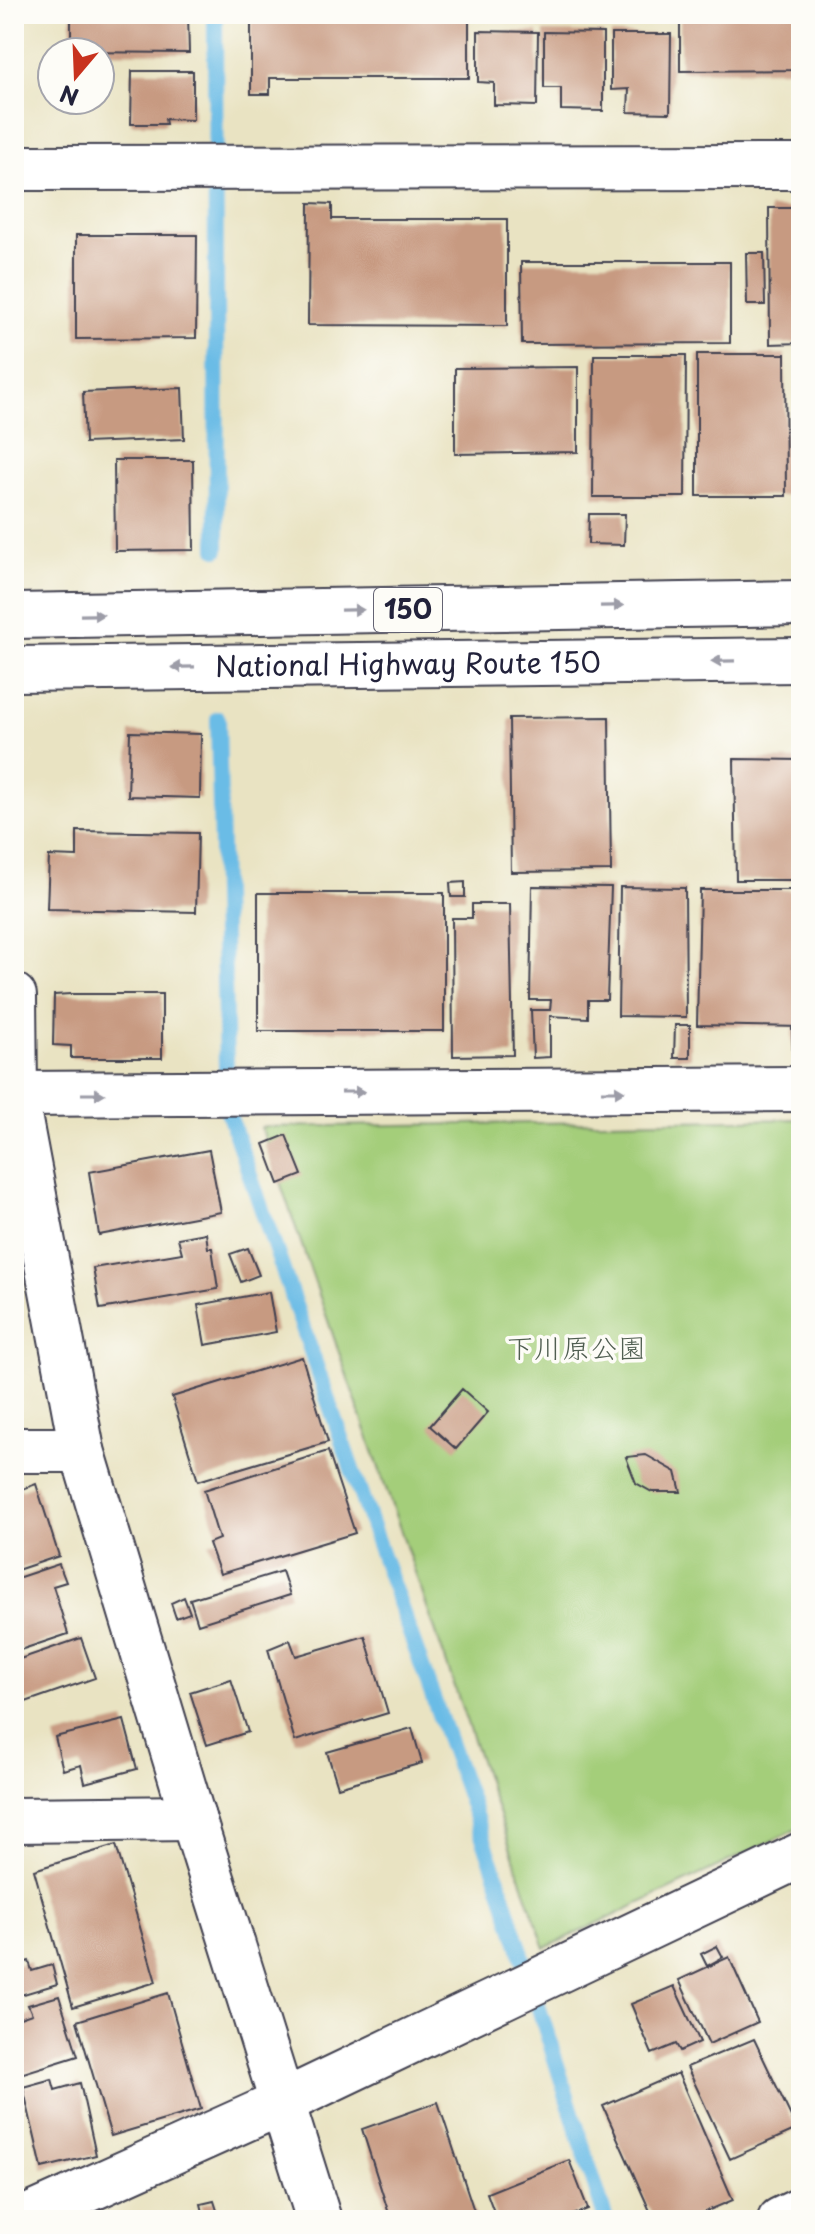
<svg xmlns="http://www.w3.org/2000/svg" width="815" height="2234" font-family="'Playpen Sans','Klee One',sans-serif">
<rect width="100%" height="100%" fill="#fdfcf7"/>
<filter id="ink" filterUnits="userSpaceOnUse"><feTurbulence type="fractalNoise" baseFrequency=".0125" numOctaves="2"/><feDisplacementMap in="SourceGraphic" scale="16" xChannelSelector="R" yChannelSelector="G"/><feConvolveMatrix kernelMatrix="1 2 1 2 8 2 1 2 1" color-interpolation-filters="sRGB"/></filter>
<filter id="wash" filterUnits="userSpaceOnUse"><feTurbulence type="fractalNoise" baseFrequency=".006" numOctaves="4" result="noise"/><feDisplacementMap in="SourceGraphic" scale="32" xChannelSelector="R" yChannelSelector="G"/><feGaussianBlur stdDeviation="1.8" result="paint"/><feColorMatrix in="noise" values="0 0 0 0 0 0 0 0 0 0 0 0 0 0 0 0 0 1.4 0 .05"/><feComposite in="paint" operator="in"/></filter>
<g filter="url(#wash)">
<rect width="100%" height="100%" fill="#e9e3c2"/>
<path fill="#a4ce7a" stroke="#63785a" stroke-width="2" d="M 801,1119 L 801,1827 L 545,1948 L 261,1127 Z"/>
<g fill="none" stroke-linecap="round" stroke-linejoin="round">
<path stroke="#6abce6" stroke-width="16" d="M 215,14 L 217,549
M 218,719 L 227,1109 L 372,1527 L 499,1882 L 606,2220"/>
</g>
<g id="blocks">
<path fill="#c79a81" d="M 71,14 L 188,14 L 189,53 L 71,52 Z
M 251,14 L 469,14 L 469,78 L 270,78 L 270,94 L 251,94 Z
M 680,14 L 801,14 L 801,70 L 680,71 Z
M 478,31 L 538,32 L 537,106 L 494,105 L 494,83 L 478,82 Z
M 544,32 L 603,33 L 603,111 L 561,110 L 561,88 L 544,88 Z
M 611,34 L 671,34 L 670,113 L 628,112 L 629,89 L 611,90 Z
M 132,71 L 193,71 L 193,120 L 165,119 L 166,124 L 131,124 Z
M 309,203 L 332,204 L 332,219 L 507,219 L 507,326 L 308,325 Z
M 769,208 L 801,208 L 801,343 L 770,344 Z
M 76,235 L 197,235 L 196,338 L 76,339 Z
M 746,253 L 764,253 L 765,305 L 747,305 Z
M 521,262 L 730,262 L 730,343 L 522,344 Z
M 697,354 L 785,354 L 786,496 L 697,496 Z
M 594,355 L 686,355 L 685,497 L 593,497 Z
M 578,367 L 578,452 L 455,454 L 455,368 Z
M 182,388 L 184,439 L 85,443 L 83,392 Z
M 114,460 L 193,460 L 194,550 L 115,551 Z
M 589,514 L 625,514 L 624,545 L 588,544 Z
M 609,717 L 611,871 L 511,872 L 509,718 Z
M 130,732 L 201,734 L 200,798 L 128,796 Z
M 734,759 L 801,760 L 801,880 L 736,880 Z
M 77,831 L 198,833 L 196,912 L 47,909 L 49,856 L 77,857 Z
M 465,882 L 465,897 L 451,897 L 450,883 Z
M 532,886 L 611,887 L 607,1000 L 588,1000 L 588,1018 L 550,1016 L 550,1057 L 533,1058 L 531,1010 L 550,1010 L 551,1000 L 530,1000 Z
M 620,887 L 685,888 L 686,1017 L 618,1016 Z
M 700,890 L 801,890 L 801,1027 L 697,1025 Z
M 258,893 L 444,893 L 444,1031 L 258,1031 Z
M 472,904 L 510,904 L 513,1055 L 453,1056 L 452,918 L 472,918 Z
M 71,994 L 162,994 L 162,1058 L 71,1058 L 71,1046 L 53,1045 L 54,995 Z
M 675,1025 L 690,1025 L 690,1058 L 674,1058 Z
M 792,1029 L 801,1029 L 801,1059 L 793,1059 Z
M 286,1135 L 302,1175 L 279,1184 L 264,1144 Z
M 209,1150 L 221,1212 L 99,1235 L 89,1172 Z
M 206,1233 L 208,1248 L 212,1248 L 218,1289 L 100,1309 L 93,1268 L 182,1253 L 178,1238 Z
M 248,1248 L 259,1275 L 241,1282 L 230,1254 Z
M 269,1292 L 276,1332 L 205,1345 L 198,1305 Z
M 302,1357 L 328,1442 L 198,1481 L 172,1397 Z
M 462,1389 L 488,1412 L 456,1449 L 430,1426 Z
M 328,1451 L 355,1533 L 220,1574 L 209,1543 L 219,1539 L 204,1490 Z
M 646,1455 L 676,1472 L 681,1492 L 652,1492 L 636,1483 L 626,1457 Z
M 14,1475 L 20,1490 L 36,1484 L 59,1556 L 14,1571 Z
M 59,1564 L 66,1582 L 53,1586 L 68,1634 L 14,1652 L 14,1579 Z
M 282,1571 L 290,1595 L 198,1624 L 190,1599 Z
M 184,1597 L 190,1613 L 176,1618 L 171,1603 Z
M 365,1636 L 388,1713 L 295,1741 L 268,1649 L 290,1640 L 296,1656 Z
M 81,1638 L 95,1678 L 14,1706 L 14,1661 Z
M 231,1679 L 248,1732 L 207,1745 L 190,1692 Z
M 124,1720 L 137,1769 L 85,1783 L 81,1765 L 63,1770 L 55,1737 Z
M 412,1728 L 422,1763 L 338,1787 L 327,1752 Z
M 116,1845 L 156,1982 L 73,2007 L 34,1870 Z
M 717,1946 L 723,1957 L 707,1966 L 701,1954 Z
M 729,1957 L 758,2022 L 709,2044 L 679,1980 Z
M 29,1961 L 32,1971 L 52,1965 L 57,1984 L 14,1997 L 14,1966 Z
M 674,1986 L 700,2042 L 680,2051 L 676,2044 L 652,2054 L 631,2004 Z
M 168,1993 L 201,2109 L 111,2136 L 77,2021 Z
M 59,1996 L 78,2056 L 14,2076 L 14,2020 L 32,2014 L 28,2005 Z
M 754,2039 L 797,2129 L 730,2159 L 687,2067 Z
M 678,2073 L 733,2200 L 686,2220 L 654,2220 L 603,2106 Z
M 52,2079 L 55,2090 L 80,2083 L 96,2155 L 42,2168 L 23,2087 Z
M 438,2102 L 477,2220 L 391,2220 L 362,2129 Z
M 569,2160 L 588,2209 L 573,2215 L 574,2220 L 497,2220 L 487,2193 Z
M 214,2201 L 220,2220 L 205,2220 L 201,2204 Z"/>
</g>
</g>
<g filter="url(#ink)">
<use href="#blocks" fill-opacity="0" stroke="#403f4f" stroke-width="2"/>
<g fill="none" stroke-linecap="round" stroke-linejoin="round">
<g stroke="#403f4f" stroke-width="48">
<path id="minor" d="M 14,168 L 801,167
M 14,1094 L 801,1089
M 14,1450 L 82,1450
M 14,1820 L 193,1818
M 21,2220 L 281,2103 L 801,1855
M 780,2220 L 801,2210"/>
</g>
<g stroke="#403f4f" stroke-width="48">
<path id="tertiary" d="M 14,996 L 15,1094 L 82,1450 L 193,1818 L 319,2220"/>
</g>
<g stroke="#403f4f" stroke-width="48">
<g id="trunk">
<path d="M 14,616 L 801,603"/>
<path id="s1" d="M 14,669 L 801,660"/>
</g>
</g>
<use href="#minor" stroke="#fff" stroke-width="44"/>
<use href="#tertiary" stroke="#fff" stroke-width="44"/>
<use href="#trunk" stroke="#fff" stroke-width="44"/>
</g>
<defs><path id="oneway-solid" d="M-6-.8H1V-3.2L6.5 0L1 3.2V.8H-6Z" transform="scale(2)"/></defs>
<g fill="#9c9ca7">
<use href="#oneway-solid" transform="translate(612 606) rotate(-1)"/>
<use href="#oneway-solid" transform="translate(352 610) rotate(-1)"/>
<use href="#oneway-solid" transform="translate(92 615) rotate(-1)"/>
<use href="#oneway-solid" transform="translate(723 661) rotate(179)"/>
<use href="#oneway-solid" transform="translate(183 667) rotate(179)"/>
<use href="#oneway-solid" transform="translate(613 1091)"/>
<use href="#oneway-solid" transform="translate(353 1092)"/>
<use href="#oneway-solid" transform="translate(93 1094)"/>
</g>
</g>
<g text-anchor="middle" stroke-width="7" stroke-linejoin="round" paint-order="stroke">
<rect fill="#fdfcf7" stroke="#646373" stroke-width="2" x="374" y="588" width="68" height="44" rx="6"/>
<g font-size="26" font-weight="bold" fill="#22223b">
<text x="408" y="619">150</text>
</g>
<g font-size="28" fill="#22223b" stroke="#fdfcf7">
<text dy="10" stroke="none"><textPath href="#s1" startOffset="394">National Highway Route 150</textPath></text>
</g>
<g font-size="28" fill="#505e51" stroke="#fdfcf7">
<text x="576" y="1358">下川原公園</text>
</g>
</g>
<rect width="815" height="2234" fill="none" stroke="#fdfcf7" stroke-width="48"/>
<g transform="translate(76 76) rotate(199)"><circle r="38" fill="#fdfcf7" stroke="#a5a5ac" stroke-width="2"/>
<path d="M0-6L14 30L0 20L-14 30Z" fill="#c8321e"/>
<text y="-12" font-size="22" font-weight="bold" text-anchor="middle" fill="#22223b">N</text>
</g>
</svg>
